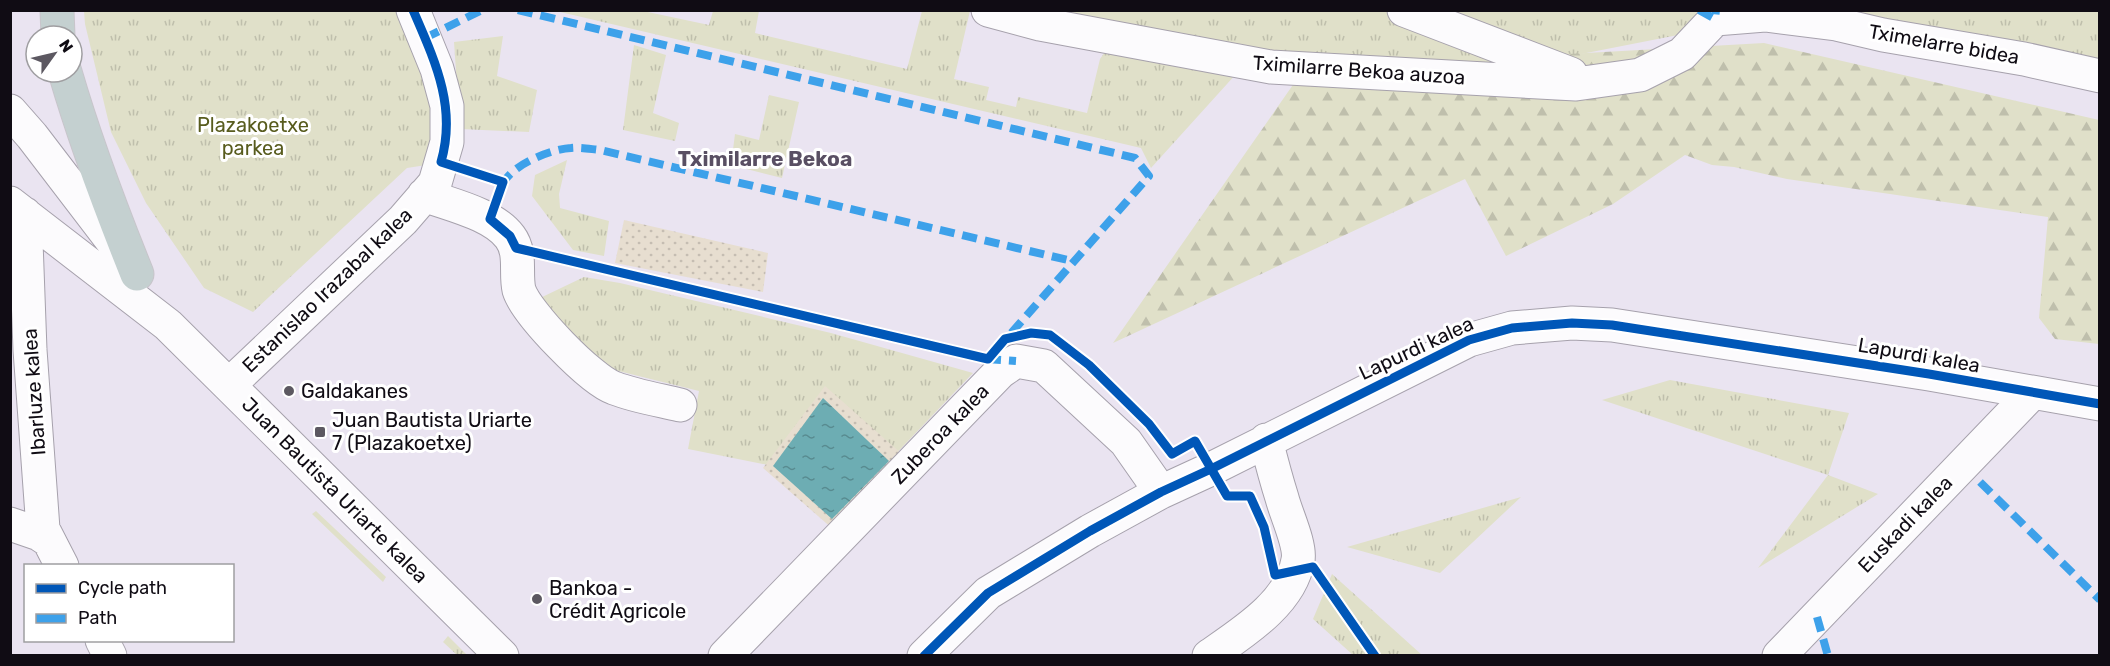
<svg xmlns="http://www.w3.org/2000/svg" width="2110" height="666" font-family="Rubik,sans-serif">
<defs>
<pattern id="grass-tufts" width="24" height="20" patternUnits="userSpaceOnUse" patternTransform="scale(1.5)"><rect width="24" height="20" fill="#e0e0c9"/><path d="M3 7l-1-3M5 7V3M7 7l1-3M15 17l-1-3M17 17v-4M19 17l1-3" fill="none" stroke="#bfbfac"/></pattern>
<pattern id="forest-firs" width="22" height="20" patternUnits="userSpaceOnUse" patternTransform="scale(1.5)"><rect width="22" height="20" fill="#e0e0c9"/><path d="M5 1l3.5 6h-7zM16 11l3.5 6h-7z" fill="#bfbfac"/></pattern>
<pattern id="sand-dots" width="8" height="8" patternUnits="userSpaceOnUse" patternTransform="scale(1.5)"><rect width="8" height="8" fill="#e7ded0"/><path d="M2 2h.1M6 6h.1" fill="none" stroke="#c5bdb2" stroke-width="1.8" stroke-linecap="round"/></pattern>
<pattern id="water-ripples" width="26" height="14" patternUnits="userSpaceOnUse" patternTransform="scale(1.5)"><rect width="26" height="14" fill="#6dadb3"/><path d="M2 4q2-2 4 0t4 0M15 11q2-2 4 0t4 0" fill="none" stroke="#588b90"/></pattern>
</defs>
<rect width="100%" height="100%" fill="#eae4f1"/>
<path fill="url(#grass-tufts)" d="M 84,11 L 413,11 L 437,69 L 433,164 L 407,168 L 253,312 L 204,288 L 146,203 L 111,132 L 85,24 Z
M 556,11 L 643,11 L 709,25 L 713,11 L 759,11 L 755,33 L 907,69 L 922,11 L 970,11 L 954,79 L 989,87 L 986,100 L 1016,107 L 1018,97 L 1087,113 L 1100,59 L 1114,39 L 988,11 L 2099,11 L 2099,88 L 1745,17 L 1678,35 L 1465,77 L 1246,63 L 1151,168 L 1141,148 Z
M 503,36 L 497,76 L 537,90 L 529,132 L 460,129 L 454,42 Z
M 634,45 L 666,55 L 653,113 L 679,123 L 675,141 L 623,130 Z
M 769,95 L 799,102 L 782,178 L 731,165 L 735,134 L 759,140 Z
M 567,160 L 559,194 L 560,208 L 609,221 L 604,256 L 573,250 L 532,196 L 535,175 Z
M 584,277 L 620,283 L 831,333 L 973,373 L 889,461 L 773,466 L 688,449 L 699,391 L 594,365 L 538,299 Z
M 1670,380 L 1849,413 L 1828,475 L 1878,494 L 1758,568 L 1828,475 L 1602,400 Z
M 1521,497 L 1440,573 L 1347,547 Z
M 316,511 L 386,577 L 383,582 L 312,514 Z
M 1332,574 L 1422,655 L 1353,655 L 1313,619 Z
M 448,636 L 467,655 L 457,655 L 443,642 Z"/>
<path fill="url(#forest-firs)" d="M 1764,43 L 2099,120 L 2099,344 L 2055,339 L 2039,318 L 2048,217 L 1787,179 L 1734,167 L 1712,165 L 1685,155 L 1613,204 L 1506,256 L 1465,179 L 1113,343 L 1304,69 Z"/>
<path fill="url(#sand-dots)" d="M 624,220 L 768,253 L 763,292 L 615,263 Z
M 825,386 L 903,455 L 834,530 L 763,468 Z"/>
<path fill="url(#water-ripples)" d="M 823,398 L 889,461 L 832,519 L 773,466 Z"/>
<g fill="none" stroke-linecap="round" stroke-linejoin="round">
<g stroke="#a6a1ac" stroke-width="35">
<path id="minor" d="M 988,10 L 1040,24 L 1271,67 L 1576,84 L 1640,75 L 1682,54 L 1715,19 L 1716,10
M 1404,10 L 1571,74
M 1715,19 L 1765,15 L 1836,24 L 1883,35 L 2024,59 L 2100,76
M 10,111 L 32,136 L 126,259
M 424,195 C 451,205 493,214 510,237 C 522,253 515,273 519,290 C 526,313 591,380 614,388 C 635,396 659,400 680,405
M 10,203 L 168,325 L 502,656
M 25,214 L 30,350 L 43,529 L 62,566
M 229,385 L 403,220 L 435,183 L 447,142 L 447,106 L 437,69 L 413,10
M 10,524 L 39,534 L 48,540
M 102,640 L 110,656
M 725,656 L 1000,372 L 1016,361 L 1044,366 L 1126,442 L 1161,492
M 924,656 L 988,593 L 1090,531 L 1161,492 L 1211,469 L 1469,340 L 1512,328 L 1572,323 L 1612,325 L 1929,374 L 2100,404
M 1209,656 C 1242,633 1291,603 1298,560 C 1301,545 1286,514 1282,498 C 1276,479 1271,460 1266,440
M 1779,656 L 2032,393"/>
</g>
<g stroke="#c8c5cb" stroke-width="35">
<path id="highway" d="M 57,10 L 58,36
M 65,72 C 85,141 110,207 137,274"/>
</g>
<use href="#minor" stroke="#fcfbfd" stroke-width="33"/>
<use href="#highway" stroke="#c4d0d0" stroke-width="33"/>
<path stroke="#3da1ea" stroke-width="8" stroke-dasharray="15 8" stroke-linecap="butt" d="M 518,10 L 1135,158 L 1149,176 L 1006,339
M 1699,10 L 1715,19 L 1716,10
M 425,38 L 482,10
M 502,186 C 509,166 550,149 571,148 C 580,147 590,149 600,150 L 1072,261
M 986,359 L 1016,361
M 1980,482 L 2100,600
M 1817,617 L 1828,656"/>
<g stroke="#fff" stroke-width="13">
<path id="cycleway" d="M 413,10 C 435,61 457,107 441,162 L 503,182 L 490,219 L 510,236 L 516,248 L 988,359 L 1005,339 L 1031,333 L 1050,335 L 1089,365 L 1149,424 L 1172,454 L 1195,441 L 1227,496 L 1250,496 L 1264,527 L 1275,575 L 1313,567 L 1375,656
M 924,656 L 988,593 L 1090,531 L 1161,492 L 1211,469 L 1469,340 L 1512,328 L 1572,323 L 1612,325 L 1929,374 L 2100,404"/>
</g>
<use href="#cycleway" stroke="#0057b8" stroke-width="9"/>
</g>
<g fill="#5c5861" stroke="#fff" stroke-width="2">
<circle cx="289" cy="391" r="6"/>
<rect x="314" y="426" width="12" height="12" rx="3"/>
<circle cx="537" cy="599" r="6"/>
</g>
<g text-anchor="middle" stroke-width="6" stroke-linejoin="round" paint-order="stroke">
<g font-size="20" fill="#100c14" stroke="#fff">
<text transform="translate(1944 44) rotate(10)" y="7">Tximelarre bidea</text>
<text transform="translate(1359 70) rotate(4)" y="7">Tximilarre Bekoa auzoa</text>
<text transform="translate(327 290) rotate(-44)" y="7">Estanislao Irazabal kalea</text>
<text transform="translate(1416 348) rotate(-25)" y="7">Lapurdi kalea</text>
<text transform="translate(1919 355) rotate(10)" y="7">Lapurdi kalea</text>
<text transform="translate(34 392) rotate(-94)" y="7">Ibarluze kalea</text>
<text transform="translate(940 434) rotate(-46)" y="7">Zuberoa kalea</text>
<text transform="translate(335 490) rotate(45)" y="7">Juan Bautista Uriarte kalea</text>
<text transform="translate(1905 524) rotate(-46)" y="7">Euskadi kalea</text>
</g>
<g font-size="20" fill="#585c1e" stroke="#fff">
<text x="253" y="132">Plazakoetxe<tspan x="253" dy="23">parkea</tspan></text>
</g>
<g font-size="20" fill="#100c14" stroke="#fff" text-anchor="start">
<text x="301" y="398">Galdakanes</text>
<text x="332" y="427">Juan Bautista Uriarte<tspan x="332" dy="23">7 (Plazakoetxe)</tspan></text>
<text x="549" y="595">Bankoa -<tspan x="549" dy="23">Crédit Agricole</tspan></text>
</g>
<g font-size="21" font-weight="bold" fill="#594f63" stroke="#fff">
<text x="765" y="166">Tximilarre Bekoa</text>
</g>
</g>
<rect width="2110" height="666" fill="none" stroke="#100c14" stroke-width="24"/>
<rect x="24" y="564" width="210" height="78" fill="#ffffff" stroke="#9f9ea1" stroke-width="1.5"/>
<rect x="36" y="584" width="30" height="9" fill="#0057b8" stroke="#9f9ea1" stroke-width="1.5"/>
<text x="78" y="594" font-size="18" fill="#100c14">Cycle path</text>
<rect x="36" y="614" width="30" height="9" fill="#3da1ea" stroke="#9f9ea1" stroke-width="1.5"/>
<text x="78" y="624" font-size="18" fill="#100c14">Path</text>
<g transform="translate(54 54) rotate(56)"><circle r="28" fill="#ffffff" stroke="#9f9ea1" stroke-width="1.5"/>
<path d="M0-4.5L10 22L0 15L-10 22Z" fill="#5c5861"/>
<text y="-9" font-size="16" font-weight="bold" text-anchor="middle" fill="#100c14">N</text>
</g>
</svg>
